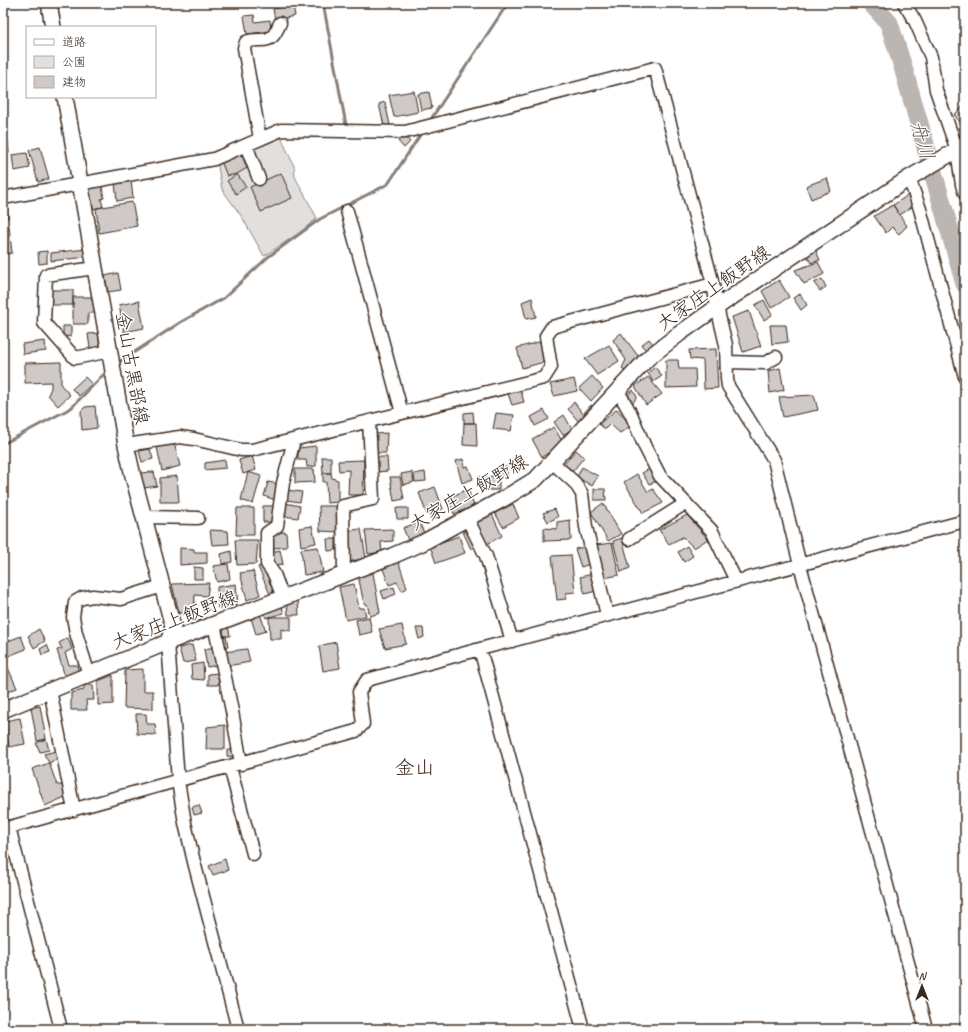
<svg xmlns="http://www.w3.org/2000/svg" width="968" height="1032" font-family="Caveat,'Klee One',sans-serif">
<rect width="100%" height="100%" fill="#fff"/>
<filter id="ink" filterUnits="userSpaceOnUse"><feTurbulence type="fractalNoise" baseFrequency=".025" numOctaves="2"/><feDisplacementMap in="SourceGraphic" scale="8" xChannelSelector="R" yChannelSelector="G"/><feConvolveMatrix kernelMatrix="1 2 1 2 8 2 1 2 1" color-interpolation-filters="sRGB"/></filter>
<g filter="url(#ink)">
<path fill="#e2e0de" stroke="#8e857e" d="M 281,137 L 294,166 L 295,177 L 317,218 L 299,233 L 264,256 L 242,217 L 222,189 L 217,161 Z"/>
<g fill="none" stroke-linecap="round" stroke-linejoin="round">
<path stroke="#887e77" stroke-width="3" d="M 323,3 L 346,125
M 429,122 L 508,3
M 116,364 L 181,322 L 224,298 L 268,257 L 320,219 L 388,184 L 422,132
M 3,444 L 71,408 L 108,370"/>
<path stroke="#bcb6b3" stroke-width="19" d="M 871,3 L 889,23 L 902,64 L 965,284"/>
</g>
<path fill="#cfcac7" stroke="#3b2a1e" d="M 293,5 L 295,16 L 275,20 L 273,9 Z
M 254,15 L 255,22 L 270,20 L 271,31 L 247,34 L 244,16 Z
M 414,91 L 418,112 L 394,117 L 389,95 Z
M 429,92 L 432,108 L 421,110 L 418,94 Z
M 385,102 L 390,125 L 384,126 L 379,104 Z
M 965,105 L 965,121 L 961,123 L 954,115 Z
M 965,123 L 965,136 L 962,138 L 956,132 Z
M 3,134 L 7,134 L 9,153 L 3,154 Z
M 405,136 L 410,142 L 404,148 L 398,141 Z
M 40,147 L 49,179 L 38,182 L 29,150 Z
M 27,153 L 30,168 L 14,171 L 12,155 Z
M 241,153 L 247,168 L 237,174 L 227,176 L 221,161 Z
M 281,173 L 292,198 L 261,212 L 250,187 Z
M 237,174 L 246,187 L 236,194 L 227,181 Z
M 827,178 L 831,191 L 811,199 L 806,186 Z
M 131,180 L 133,198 L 117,201 L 115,183 Z
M 102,186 L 104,198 L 101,199 L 103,207 L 93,209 L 89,188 Z
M 910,194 L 913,206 L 900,215 L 893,205 Z
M 132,202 L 137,226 L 99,233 L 96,208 Z
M 3,205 L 7,205 L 8,218 L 3,219 Z
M 893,205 L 907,226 L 899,234 L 892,227 L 886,233 L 874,216 Z
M 9,226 L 12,253 L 3,254 L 3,227 Z
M 86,249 L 87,257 L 51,261 L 51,253 Z
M 47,251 L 47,263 L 39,264 L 38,252 Z
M 816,251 L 820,260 L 811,263 L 807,256 Z
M 818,262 L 824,274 L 804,284 L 795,270 Z
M 118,273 L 121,290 L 108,292 L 105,276 Z
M 822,279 L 826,287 L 820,291 L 814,283 Z
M 779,280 L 789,297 L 771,308 L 762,291 Z
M 49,290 L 73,290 L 73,305 L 49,305 Z
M 800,294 L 807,305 L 801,310 L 793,298 Z
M 73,297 L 98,297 L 98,313 L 88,313 L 88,324 L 73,324 Z
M 532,298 L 536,317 L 526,319 L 522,302 Z
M 764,300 L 772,315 L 764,320 L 755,305 Z
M 139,301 L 144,328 L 124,332 L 119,305 Z
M 749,311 L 761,346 L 743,352 L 732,317 Z
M 770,325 L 786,325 L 788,342 L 772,344 Z
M 63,326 L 71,326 L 71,336 L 63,337 Z
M 98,333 L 100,347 L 90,348 L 88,334 Z
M 621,333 L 641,360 L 629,374 L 622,368 L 626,360 L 613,340 Z
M 649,339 L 654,345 L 647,351 L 641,345 Z
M 45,341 L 46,351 L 23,354 L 22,344 Z
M 542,341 L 548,361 L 522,368 L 517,348 Z
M 609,345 L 619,361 L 597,375 L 585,359 Z
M 716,349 L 718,388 L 704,389 L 703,360 L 690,359 L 689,350 Z
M 666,360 L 678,360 L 679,369 L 695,369 L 696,387 L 666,388 Z
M 61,362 L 61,385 L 70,395 L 58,406 L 48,395 L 51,388 L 51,382 L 25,383 L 25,363 Z
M 655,367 L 662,376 L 653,382 L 648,373 Z
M 780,368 L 784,390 L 770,393 L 768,371 Z
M 592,376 L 603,388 L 591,401 L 579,388 Z
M 85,377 L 92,384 L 79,396 L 72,389 Z
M 648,377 L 662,394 L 646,405 L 635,386 Z
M 574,379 L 577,391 L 554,396 L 550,384 Z
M 520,388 L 524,402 L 512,405 L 507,391 Z
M 633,390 L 637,397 L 632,404 L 625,398 Z
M 814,395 L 818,410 L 783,417 L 779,397 Z
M 574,402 L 585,416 L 579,422 L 568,409 Z
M 591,405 L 596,408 L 588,416 L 584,413 Z
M 95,406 L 97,428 L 82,430 L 81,411 L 85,407 Z
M 617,409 L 631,426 L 620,433 L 610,424 L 605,429 L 599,424 Z
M 544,410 L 549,419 L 535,426 L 531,417 Z
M 473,412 L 474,423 L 464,423 L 464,413 Z
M 496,413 L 514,415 L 511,431 L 493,429 Z
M 564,415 L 572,429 L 563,435 L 554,422 Z
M 464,423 L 476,423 L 477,446 L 463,445 Z
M 554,427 L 563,443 L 542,457 L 532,439 Z
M 387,433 L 386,453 L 376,453 L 376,434 Z
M 174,443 L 180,466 L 162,471 L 157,447 Z
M 316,446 L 316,466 L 307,467 L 306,460 L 298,460 L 298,448 Z
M 150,449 L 153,459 L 142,462 L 139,451 Z
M 576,450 L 584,457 L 573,471 L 564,464 Z
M 252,456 L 256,470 L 243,474 L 239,460 Z
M 322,457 L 331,457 L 331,473 L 323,473 Z
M 376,457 L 387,457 L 388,471 L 377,472 Z
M 463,459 L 464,467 L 468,466 L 473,479 L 462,483 L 456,461 Z
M 225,460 L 226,468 L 205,470 L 205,463 Z
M 364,460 L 363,495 L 348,495 L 349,470 L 339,471 L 338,461 Z
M 499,467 L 507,467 L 507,477 L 499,476 Z
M 582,467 L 598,476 L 592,486 L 577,477 Z
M 651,468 L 658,481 L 649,484 L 642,473 Z
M 295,469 L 314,469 L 315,482 L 295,483 Z
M 154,472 L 157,486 L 144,488 L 140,473 Z
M 248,472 L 261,476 L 253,504 L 241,500 Z
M 412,472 L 414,482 L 403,485 L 401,474 Z
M 425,472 L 426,481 L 415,482 L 414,474 Z
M 323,473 L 331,473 L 332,478 L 338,480 L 338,502 L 327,503 L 326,482 L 323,482 Z
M 637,474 L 648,492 L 653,489 L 663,503 L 643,513 L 624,482 Z
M 177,476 L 179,502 L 160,502 L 160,478 Z
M 499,476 L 499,490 L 480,490 L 478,477 Z
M 390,477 L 400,477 L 404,499 L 394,501 Z
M 268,482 L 279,484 L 275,500 L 264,496 Z
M 435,487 L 443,509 L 427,515 L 419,493 Z
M 468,489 L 474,506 L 454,514 L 448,498 Z
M 594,489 L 605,489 L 606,500 L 594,500 Z
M 286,490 L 302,492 L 300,502 L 286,500 Z
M 285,503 L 300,506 L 298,518 L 283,516 Z
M 603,503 L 621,534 L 608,541 L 591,512 Z
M 513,504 L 519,518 L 503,527 L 495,513 Z
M 263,506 L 275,506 L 275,522 L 263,522 Z
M 319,506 L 337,506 L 338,532 L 320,531 Z
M 237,508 L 254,508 L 254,535 L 236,535 Z
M 396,508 L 408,508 L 408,519 L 397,519 Z
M 555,509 L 558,517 L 548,522 L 543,513 Z
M 492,514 L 502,536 L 487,544 L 476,522 Z
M 687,515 L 708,539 L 694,548 L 683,537 L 669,544 L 659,530 Z
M 570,520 L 571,540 L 544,541 L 544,528 L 557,529 L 557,522 Z
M 419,522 L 424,533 L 408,540 L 403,528 Z
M 312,526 L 316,543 L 301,546 L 299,528 Z
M 361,529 L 366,558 L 348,562 L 346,531 Z
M 393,529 L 393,541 L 381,542 L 382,552 L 368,554 L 365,530 Z
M 466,529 L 475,546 L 471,549 L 463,532 Z
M 210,530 L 228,531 L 229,544 L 212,545 Z
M 286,532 L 287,547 L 272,548 L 272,533 Z
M 459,536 L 465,553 L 436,563 L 430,546 Z
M 622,538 L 630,568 L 621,572 L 613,541 Z
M 327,539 L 336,539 L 336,550 L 328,551 Z
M 235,540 L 258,540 L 256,564 L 237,565 Z
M 612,543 L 619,575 L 604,578 L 596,545 Z
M 687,546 L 693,556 L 684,562 L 678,552 Z
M 318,547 L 323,572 L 304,575 L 301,549 Z
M 584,547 L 590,564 L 581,567 L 575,549 Z
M 180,548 L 194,549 L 194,552 L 207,552 L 207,563 L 180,565 Z
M 280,550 L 283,564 L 275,565 L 272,552 Z
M 231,551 L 232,562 L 222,564 L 221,554 Z
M 571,555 L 575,592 L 566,593 L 566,599 L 557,600 L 552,556 Z
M 398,560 L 407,588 L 402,591 L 397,582 L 389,585 L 382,566 Z
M 228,564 L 230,579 L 217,582 L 213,566 Z
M 263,565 L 277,590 L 270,594 L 258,567 Z
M 194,567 L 203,568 L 203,579 L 194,579 Z
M 253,571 L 260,595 L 247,600 L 240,573 Z
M 373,573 L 380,613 L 370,616 L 367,604 L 364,604 L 358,575 Z
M 592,574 L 596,591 L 585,594 L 580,577 Z
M 209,583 L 207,596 L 195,595 L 194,613 L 179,613 L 172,584 Z
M 236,584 L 238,604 L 218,608 L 217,587 Z
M 354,584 L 359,608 L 364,608 L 366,616 L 346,620 L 339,587 Z
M 394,587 L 396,594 L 384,599 L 381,591 Z
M 6,598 L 8,607 L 3,610 L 3,599 Z
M 298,601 L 299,615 L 288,615 L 287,602 Z
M 281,604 L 284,613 L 266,618 L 263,610 Z
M 259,611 L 266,631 L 256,634 L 250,615 Z
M 269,617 L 291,617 L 291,631 L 281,629 L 281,639 L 270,639 Z
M 369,617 L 372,632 L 359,635 L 356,620 Z
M 222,625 L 228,625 L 230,636 L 224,636 Z
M 402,625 L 406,644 L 385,648 L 379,629 Z
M 416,628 L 423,628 L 424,637 L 419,639 Z
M 39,629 L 45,641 L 34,648 L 28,636 Z
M 21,636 L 26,649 L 6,657 L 3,652 L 3,643 Z
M 226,636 L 228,647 L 223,648 L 221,637 Z
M 68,638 L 72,649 L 65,653 L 69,665 L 77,665 L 79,673 L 65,677 L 57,650 L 62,649 L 59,643 Z
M 336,642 L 340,668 L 323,671 L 319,646 Z
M 47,645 L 50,652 L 42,655 L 40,649 Z
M 192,645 L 196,661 L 183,663 L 179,648 Z
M 215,647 L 219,665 L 207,667 L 204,649 Z
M 247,649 L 250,662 L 227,666 L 224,652 Z
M 3,659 L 4,659 L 17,688 L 3,693 Z
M 203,663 L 204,680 L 192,679 L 191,665 Z
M 143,669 L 143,691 L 153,691 L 153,709 L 124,708 L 125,670 Z
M 220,673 L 218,685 L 208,685 L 208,674 Z
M 113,675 L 113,704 L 98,705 L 98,681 Z
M 84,685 L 93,685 L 94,700 L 86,700 L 87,710 L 71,710 L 71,693 L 84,690 Z
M 40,706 L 46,739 L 37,741 L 31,708 Z
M 136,714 L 146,714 L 147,724 L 155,724 L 156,735 L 137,734 Z
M 20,718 L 25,744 L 9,747 L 5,721 Z
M 225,725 L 225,749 L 206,749 L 207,727 Z
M 46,739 L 49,750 L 40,752 L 36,743 Z
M 227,750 L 233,750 L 233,757 L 227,756 Z
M 56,751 L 59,758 L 49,763 L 44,754 Z
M 49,763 L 57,785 L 62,785 L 65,797 L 45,806 L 32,769 Z
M 199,805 L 202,813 L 194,815 L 192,807 Z
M 225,859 L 228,870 L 213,875 L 209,866 Z"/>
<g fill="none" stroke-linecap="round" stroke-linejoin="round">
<g stroke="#3b2a1e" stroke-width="15">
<path id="minor" d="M 904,3 L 915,21 L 931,57 L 936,90 L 957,150 L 962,185 L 965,194
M 260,139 L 244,48 L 246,42 C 251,40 255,40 259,40 C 273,41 275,34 280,23
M 246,145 L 259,179
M 909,178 L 920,209 L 965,377
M 3,198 L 214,159 L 281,130 L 405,132 L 655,68 L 713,284 L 717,307 L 726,345 L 727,379 L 728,386 L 774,460 L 800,565 L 926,1029
M 347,211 L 402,413
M 95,268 L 46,275 L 44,323 L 75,358 L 110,351
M 727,362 L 766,363 L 776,357
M 618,391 L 631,414 L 645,447 L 660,476 L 712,531 L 736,581
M 126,445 L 180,437 L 194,439 L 241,450 L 252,450 L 544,378 L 551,367 L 546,336 L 552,327 L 713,284
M 552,462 L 575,483 L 582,494 L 586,527 L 607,615
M 144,517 L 198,518
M 467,518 L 486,556 L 512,641
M 629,539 L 686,503
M 344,574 L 343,506 L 373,499 L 369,421
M 283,598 L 274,574 L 267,564 L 267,533 L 277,526 L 283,483 L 294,440
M 214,624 L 232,711 L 241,764
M 168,642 L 178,781 L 185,823 L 194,862 L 238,1029
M 480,649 L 583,1029
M 89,675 L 76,633 L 73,617 L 75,602 L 82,598 L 93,596 L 121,599 L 162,586
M 50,690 L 74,810
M 230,767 L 253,854
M 9,827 L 61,1029
M 3,829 L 356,731 L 363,724 L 359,692 L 367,680 L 480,649 L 965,521"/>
</g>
<g stroke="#3b2a1e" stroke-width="18">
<path id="major" d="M 49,3 L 53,27
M 65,97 L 126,445 L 133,476 L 173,627 L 168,642
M 3,710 L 168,642 L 392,556 L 422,543 L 457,524 L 503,499 L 536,479 L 648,358 L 679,334 L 717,307 L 909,178 L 957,150 L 965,144"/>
</g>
<use href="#minor" stroke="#fff" stroke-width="12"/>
<use href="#major" stroke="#fff" stroke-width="15"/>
</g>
</g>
<g text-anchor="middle" stroke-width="3" stroke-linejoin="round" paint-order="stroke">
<g font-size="19" fill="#3b2a1e" stroke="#fff">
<text transform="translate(713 287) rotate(-35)" y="7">大家庄上飯野線</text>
<text transform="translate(133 368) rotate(80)" y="7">金山古黒部線</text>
<text transform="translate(468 492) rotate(-30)" y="7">大家庄上飯野線</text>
<text transform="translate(174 619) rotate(-21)" y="7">大家庄上飯野線</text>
</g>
<g font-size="20" font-style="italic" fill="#685b52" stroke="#fff">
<text transform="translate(923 140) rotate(74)" y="7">舟川</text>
</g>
<g font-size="20" fill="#3b2a1e" stroke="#fff">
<text x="415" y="774">金山</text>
</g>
</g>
<rect width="968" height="1032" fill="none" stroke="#fff" stroke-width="16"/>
<rect x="8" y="8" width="952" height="1016" fill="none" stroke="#3b2a1e" stroke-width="1.5" filter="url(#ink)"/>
<rect x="26" y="26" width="130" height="72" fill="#ffffff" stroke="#b1aaa5"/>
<rect x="34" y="39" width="20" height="6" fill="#ffffff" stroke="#b1aaa5"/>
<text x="62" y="46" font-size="12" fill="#3b2a1e">道路</text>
<rect x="34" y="56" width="20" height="12" fill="#e2e0de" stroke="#b1aaa5"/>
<text x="62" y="66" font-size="12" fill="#3b2a1e">公園</text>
<rect x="34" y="76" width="20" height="12" fill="#cfcac7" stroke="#b1aaa5"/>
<text x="62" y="86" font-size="12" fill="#3b2a1e">建物</text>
<g transform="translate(922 986)" stroke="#ffffff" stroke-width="3" paint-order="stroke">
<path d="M0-3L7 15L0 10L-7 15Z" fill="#3b2a1e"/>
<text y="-6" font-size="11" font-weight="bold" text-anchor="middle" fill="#3b2a1e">N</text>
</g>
</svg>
